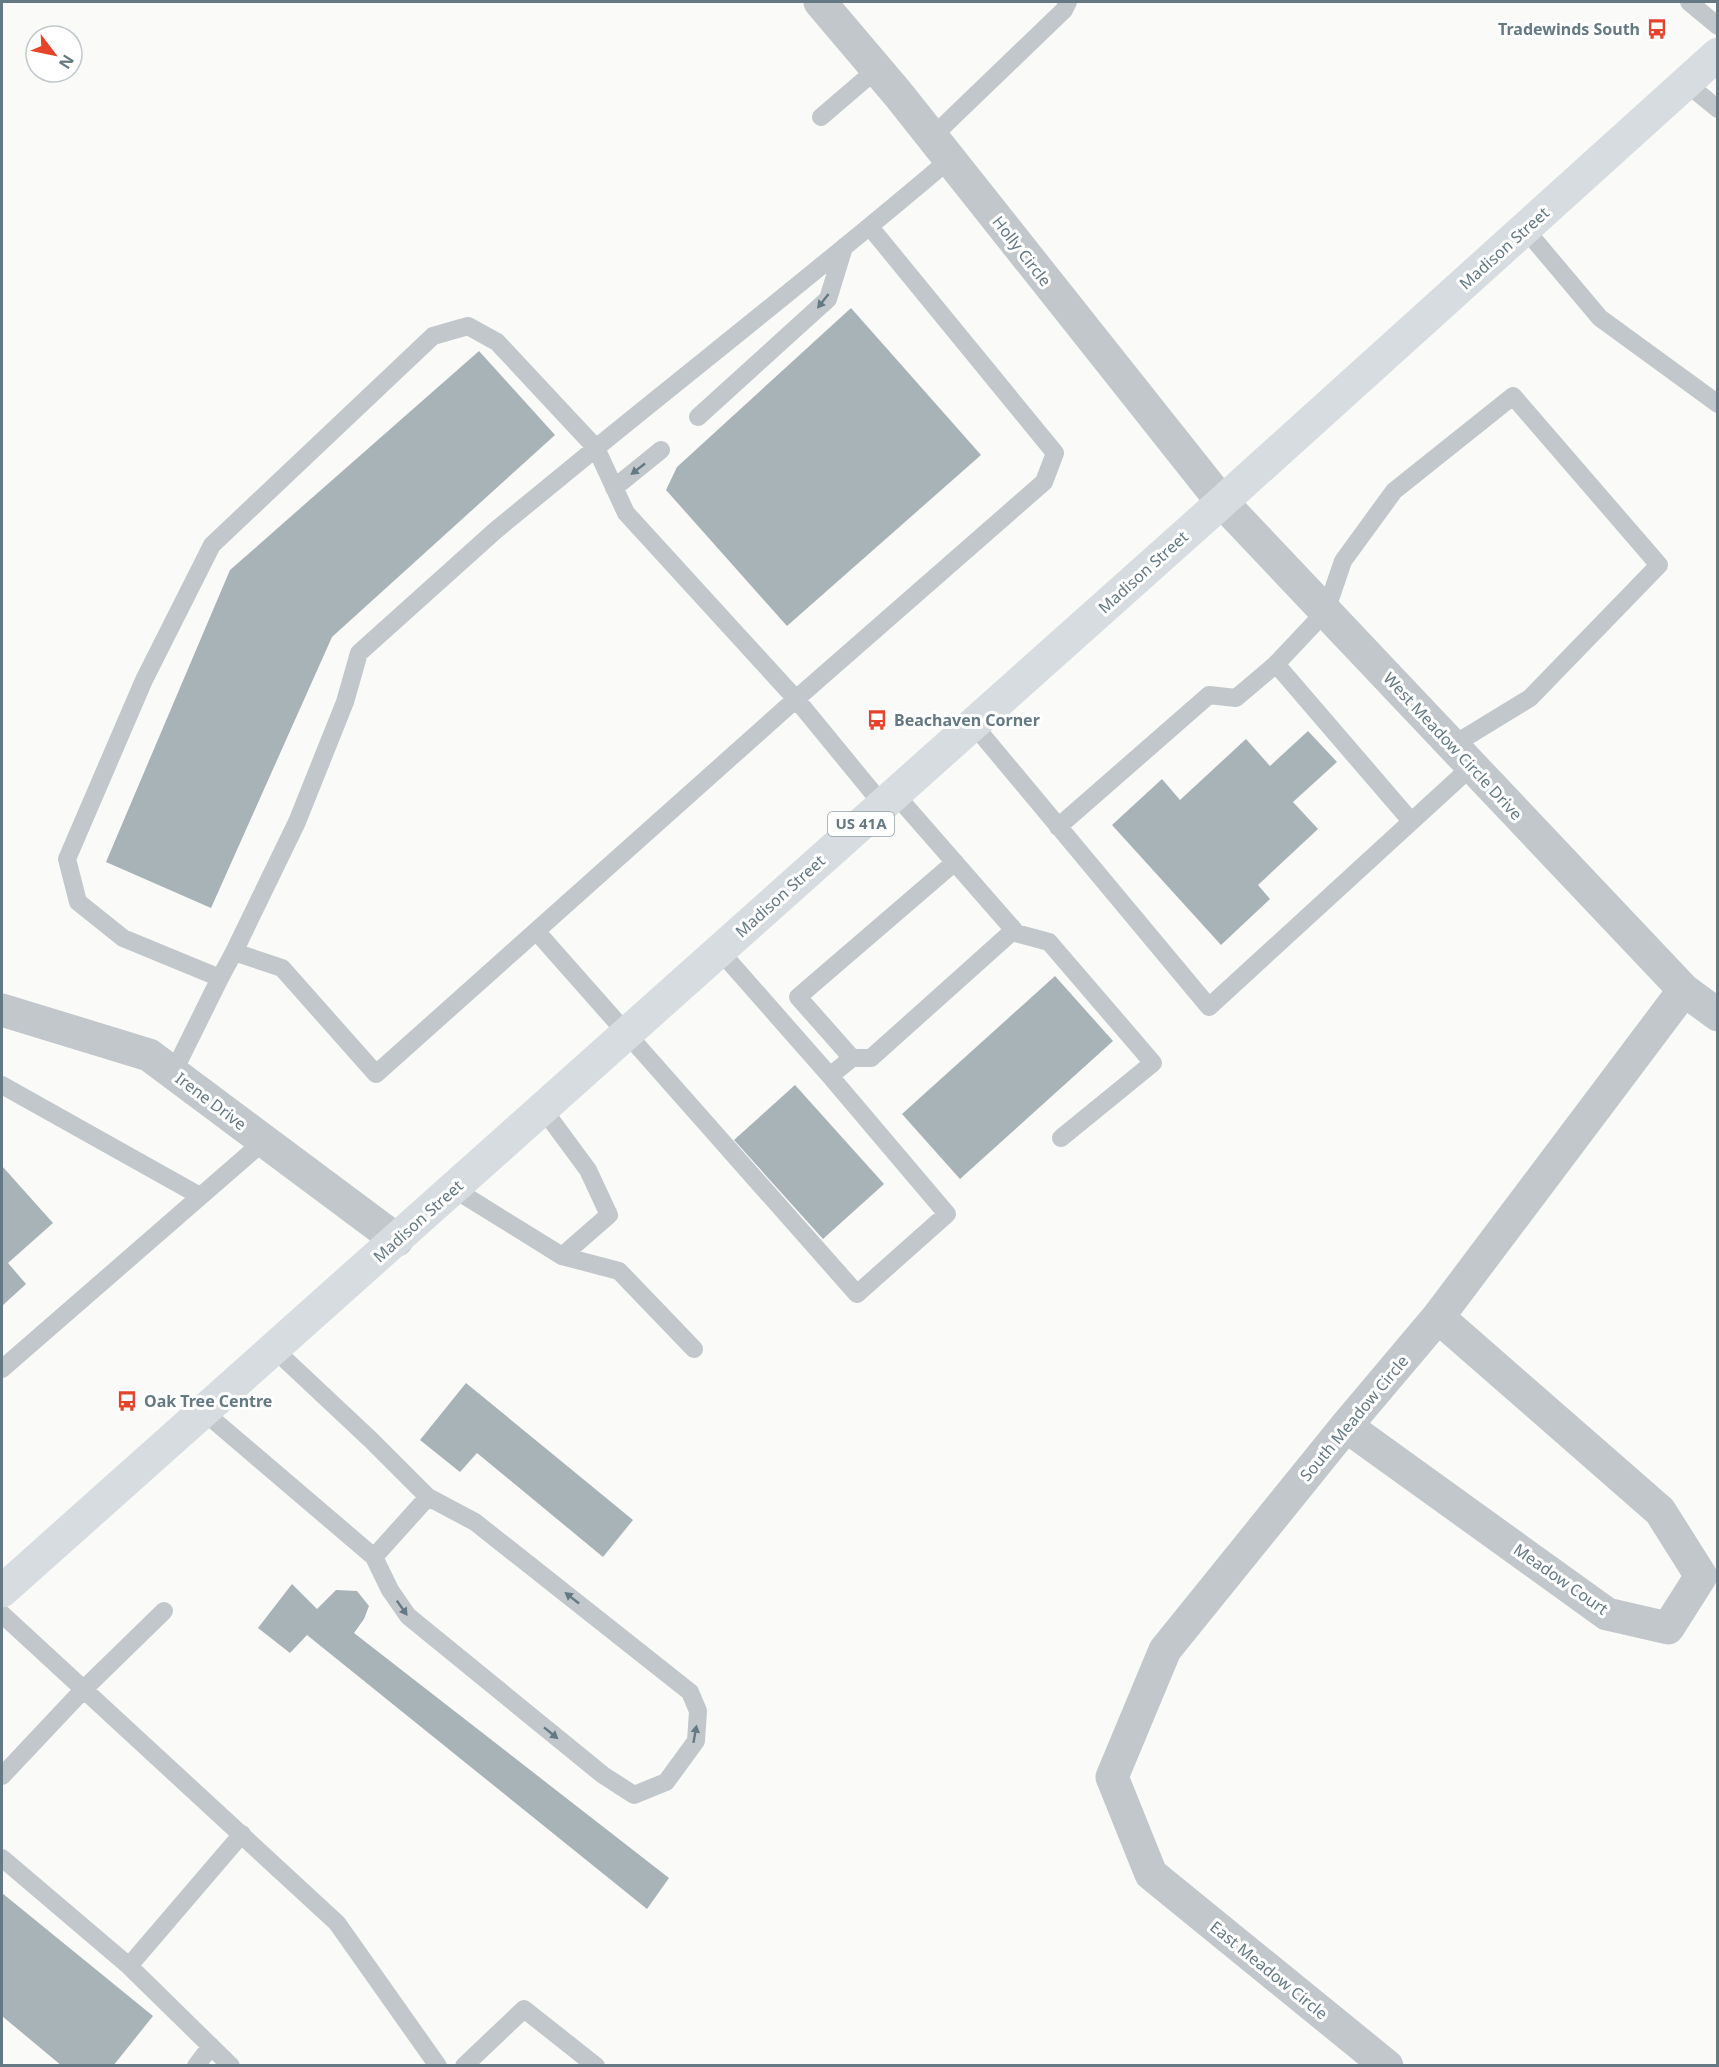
<svg xmlns="http://www.w3.org/2000/svg" width="1719" height="2067" font-family="'Noto Sans',sans-serif">
<rect width="100%" height="100%" fill="#fafaf8"/>
<path fill="#a7b3b7" d="M 851,308 L 981,455 L 787,626 L 666,490 L 677,467 Z
M 479,351 L 555,435 L 332,637 L 211,908 L 106,862 L 230,570 Z
M 1308,731 L 1337,762 L 1293,802 L 1318,829 L 1258,885 L 1270,899 L 1221,945 L 1112,825 L 1162,779 L 1180,800 L 1246,739 L 1270,766 Z
M 1055,976 L 1113,1041 L 960,1179 L 902,1114 Z
M 795,1085 L 884,1184 L 823,1239 L 734,1140 Z
M 2,1166 L 53,1223 L 8,1263 L 26,1284 L 2,1306 Z
M 466,1383 L 633,1520 L 603,1557 L 477,1453 L 460,1472 L 420,1440 Z
M 292,1584 L 317,1609 L 336,1590 L 357,1591 L 369,1606 L 364,1619 L 354,1633 L 669,1878 L 647,1909 L 307,1635 L 290,1653 L 258,1628 Z
M 2,1893 L 153,2016 L 113,2066 L 62,2066 L 2,2016 Z"/>
<g fill="none" stroke-linecap="round" stroke-linejoin="round">
<path stroke="#c1c7ca" stroke-width="18" d="M 1689,2 L 1718,26
M 1686,83 L 1718,109
M 821,117 L 877,69
M 932,137 L 1064,10 L 1068,2
M 1525,229 L 1600,318 L 1718,404
M 698,417 L 828,299 L 844,247
M 614,488 L 661,450
M 973,724 L 1209,1007 L 1472,766
M 1411,821 L 1276,664 L 1326,611 L 1343,561 L 1394,491 L 1513,396 L 1659,565 L 1530,698 L 1453,745
M 1058,827 L 1209,695 L 1236,698 L 1276,664
M 537,932 L 857,1294 L 947,1214 L 830,1076 L 720,951
M 1012,932 L 1049,942 L 1153,1063 L 1061,1138
M 234,952 L 297,822 L 345,702 L 359,653 L 496,530 L 596,448 L 626,513 L 796,699 L 883,805
M 220,978 L 234,952 L 282,968 L 376,1074 L 796,699 L 1044,482 L 1055,453 L 870,227
M 852,1058 L 798,997 L 955,862
M 173,1073 L 220,978 L 123,938 L 78,902 L 67,859 L 144,680 L 212,545 L 433,336 L 468,326 L 497,342 L 596,448 C 714,352 834,258 950,159
M 830,1076 L 852,1058 L 871,1058 L 1014,930 L 895,794
M 2,1085 L 200,1196
M 454,1189 L 562,1256 L 609,1215 L 588,1170 L 543,1109
M 562,1256 L 619,1271 L 694,1349
M 2,1369 L 264,1141
M 204,1412 L 374,1557 L 428,1497 L 371,1440 L 274,1349
M 374,1557 L 390,1590 L 408,1616 L 603,1775 L 634,1795 L 666,1782 L 696,1741 L 698,1711 L 690,1692 L 475,1522 L 428,1497
M 2,1614 L 337,1923 L 438,2066
M 2,1776 L 84,1689 L 164,1611
M 2,1858 L 129,1966 L 231,2066
M 129,1966 L 242,1834
M 196,2066 L 211,2046
M 464,2066 L 524,2009 L 596,2066"/>
<path stroke="#c1c7ca" stroke-width="33" d="M 820,2 L 898,94 L 1222,502 L 1684,990 L 1718,1015
M 2,1010 L 149,1055 L 397,1240
M 1346,1426 L 1607,1614 L 1668,1628 L 1701,1576 L 1660,1511 L 1438,1317
M 1387,2066 L 1151,1874 L 1112,1777 L 1165,1650 L 1346,1426 L 1438,1317 L 1684,990"/>
<path stroke="#d6dcdf" stroke-width="33" d="M 2,1591 L 1222,502 L 1718,54"/>
</g>
<defs><path id="oneway-solid" d="M-6-.8H1V-3.2L6.5 0L1 3.2V.8H-6Z" transform="scale(1.5)"/></defs>
<g fill="#647983">
<use href="#oneway-solid" transform="translate(823 301) rotate(128)"/>
<use href="#oneway-solid" transform="translate(638 469) rotate(142)"/>
<use href="#oneway-solid" transform="translate(572 1598) rotate(-142)"/>
<use href="#oneway-solid" transform="translate(402 1608) rotate(55)"/>
<use href="#oneway-solid" transform="translate(551 1733) rotate(39)"/>
<use href="#oneway-solid" transform="translate(695 1734) rotate(-80)"/>
</g>
<defs>
<g id="bus-bare" transform="scale(1.62)"><path d="M-5-6H5V4H4V6H2V4H-2V6H-4V4H-5ZM-3.5-4V0h7V-4ZM-3.5 1.2v1.5H-2V1.2ZM2 1.2v1.5H3.5V1.2Z" fill="#e7432a" stroke="#fff" stroke-width="2.5" paint-order="stroke"/></g>
</defs>
<g fill-rule="evenodd">
<use href="#bus-bare" x="1657" y="29"/>
<use href="#bus-bare" x="877" y="720"/>
<use href="#bus-bare" x="127" y="1401"/>
</g>
<g text-anchor="middle" stroke-width="6" stroke-linejoin="round" paint-order="stroke">
<rect fill="#fff" stroke="#92a1a8" stroke-width="1.5" x="828" y="812" width="66" height="24" rx="4.5"/>
<g font-size="15" font-weight="bold" fill="#647983">
<text x="861" y="829">US 41A</text>
</g>
<g font-size="16" font-weight="bold" fill="#647983" stroke="#fff" text-anchor="start">
<text x="1640" y="35" text-anchor="end">Tradewinds South</text>
<text x="894" y="726">Beachaven Corner</text>
<text x="144" y="1407">Oak Tree Centre</text>
</g>
<g font-size="16" fill="#647983" stroke="#fff">
<text transform="translate(1504 248) rotate(-42)" y="6">Madison Street</text>
<text transform="translate(1022 251) rotate(52)" y="6">Holly Circle</text>
<text transform="translate(1143 572) rotate(-42)" y="6">Madison Street</text>
<text transform="translate(1453 746) rotate(47)" y="6">West Meadow Circle Drive</text>
<text transform="translate(780 896) rotate(-42)" y="6">Madison Street</text>
<text transform="translate(211 1101) rotate(37)" y="6">Irene Drive</text>
<text transform="translate(418 1221) rotate(-42)" y="6">Madison Street</text>
<text transform="translate(1354 1418) rotate(-50)" y="6">South Meadow Circle</text>
<text transform="translate(1561 1579) rotate(35)" y="6">Meadow Court</text>
<text transform="translate(1269 1970) rotate(39)" y="6">East Meadow Circle</text>
</g>
</g>
<rect width="1719" height="2067" fill="none" stroke="#647983" stroke-width="6"/>
<g transform="translate(54 54) rotate(122)"><circle r="28" fill="#ffffff" stroke="#c1c9cd" stroke-width="1.5"/>
<path d="M0-4.5L10 22L0 15L-10 22Z" fill="#e7432a"/>
<text y="-9" font-size="16" font-weight="bold" text-anchor="middle" fill="#647983">N</text>
</g>
</svg>
